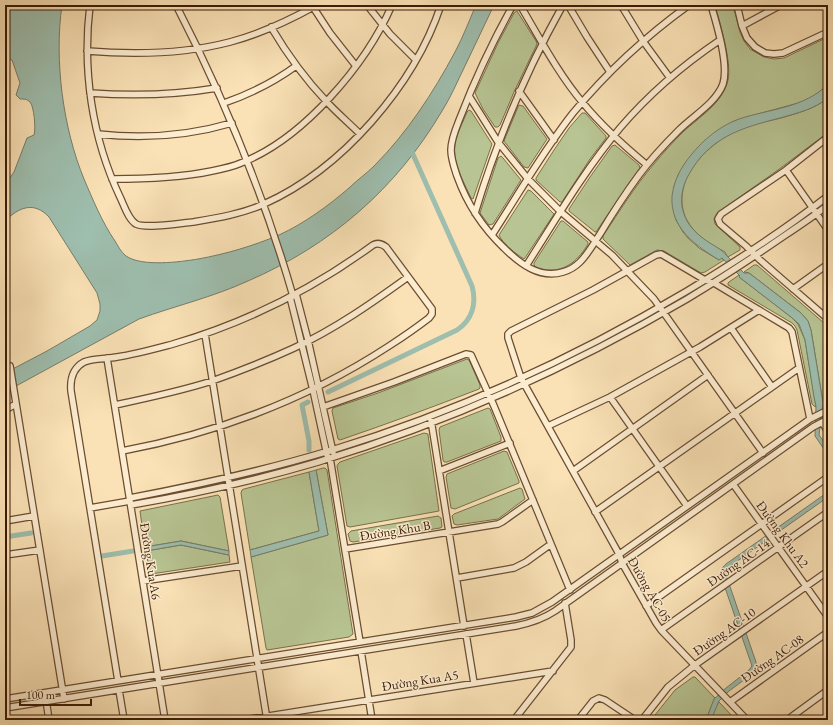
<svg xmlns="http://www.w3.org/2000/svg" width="833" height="725" font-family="'EB Garamond',serif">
<rect width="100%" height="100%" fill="#fae2b6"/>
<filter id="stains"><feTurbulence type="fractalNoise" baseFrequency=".005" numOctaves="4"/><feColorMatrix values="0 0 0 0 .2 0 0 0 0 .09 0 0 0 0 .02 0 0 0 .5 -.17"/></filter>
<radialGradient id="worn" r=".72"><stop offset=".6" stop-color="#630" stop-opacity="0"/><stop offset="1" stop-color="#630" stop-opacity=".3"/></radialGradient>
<path fill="#b8c493" stroke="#7a704c" d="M 715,5 L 733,5 L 740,32 L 744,41 L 750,49 L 764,57 L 774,59 L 784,58 L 828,37 L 828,84 L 816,95 L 802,102 L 747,117 L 732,122 L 679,173 L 674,186 L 674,213 L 676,220 L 683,232 L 688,238 L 699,248 L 719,260 L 721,258 L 724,260 L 705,272 L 701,273 L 664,251 L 657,250 L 630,265 L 603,239 L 603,236 C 619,212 635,186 654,164 C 663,153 673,142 683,132 C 699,117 723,103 728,80 C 732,63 720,23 715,5 Z
M 517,11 L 536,41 L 537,44 L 514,92 L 500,125 L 498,127 L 495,127 L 483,109 L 475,93 L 498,43 L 514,13 Z
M 828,98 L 828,129 L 824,132 L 826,134 L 778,170 L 717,213 L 714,219 L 715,224 L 740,247 L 740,250 L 728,257 C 727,256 726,254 725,252 C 722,250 717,248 714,246 C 704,240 694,232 688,222 C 679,207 681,190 688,175 C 700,153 722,136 745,127 C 757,123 769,121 781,118 C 798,113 814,109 828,98 Z
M 519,105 L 523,106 L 547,139 L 528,168 L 524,167 L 504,141 L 518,107 Z
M 469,110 L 471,111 L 492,144 L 473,199 L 471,198 C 464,182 452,163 455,144 C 457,133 463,122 467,112 Z
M 582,113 L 585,113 L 606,136 L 606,138 L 590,159 L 562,202 L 560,202 L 536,180 L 536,178 L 554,150 L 569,128 Z
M 615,145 L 639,165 L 640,168 L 629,183 L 596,232 L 595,232 L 569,211 L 569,209 L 590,177 L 612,146 Z
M 501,156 L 503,158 L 521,180 L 493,224 L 489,225 L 480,213 L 498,158 Z
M 528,190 L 531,191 L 554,214 L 525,258 L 524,259 C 516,254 502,243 499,235 Z
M 561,221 L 563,221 L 588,242 L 588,244 C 579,259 567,271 548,270 C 543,270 537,269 534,265 L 534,263 Z
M 754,265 L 757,265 L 824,323 L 828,365 L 828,402 L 823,403 L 811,330 L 808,321 L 801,313 L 749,273 L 744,272 Z
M 739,275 L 740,276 L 739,277 L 791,317 L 798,324 L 805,340 L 816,407 L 814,406 L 812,404 L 797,330 L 795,326 L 792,323 L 728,285 L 728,283 L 729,282 Z
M 467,359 L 469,360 L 480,385 L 480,388 L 479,389 C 433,407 387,424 340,440 L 338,439 L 332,411 L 333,408 L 378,393 Z
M 488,408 L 490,409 L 501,437 L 501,441 L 447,462 L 444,462 L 443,460 L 439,430 L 440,427 Z
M 424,433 L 428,434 L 428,435 L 439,511 L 350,527 L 347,526 L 337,466 L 338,464 L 340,462 Z
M 504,451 L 507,452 L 519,481 L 519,483 L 455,509 L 451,508 L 446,477 L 447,474 Z
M 323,468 L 325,468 L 327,470 L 353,634 L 349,637 L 267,650 L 266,648 L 251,557 L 328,535 L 316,470 Z
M 309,472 L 319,531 L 250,550 L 241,493 L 242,490 L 244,489 Z
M 520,488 L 522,489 L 525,499 L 498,519 L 457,525 L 454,524 L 452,516 L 454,514 Z
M 218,495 L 220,497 L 229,551 L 181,541 L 145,547 L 140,511 Z
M 438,516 L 441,518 L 442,527 L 440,528 L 353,542 L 350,541 L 348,534 L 351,531 Z
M 181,545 L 229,555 L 230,562 L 151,574 L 150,574 L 146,551 Z
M 693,677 L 695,677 L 715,698 L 706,720 L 651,720 L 675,690 Z
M 718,701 L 736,720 L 711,720 Z"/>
<path fill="#9ebeae" stroke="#767d6a" d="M 5,5 L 62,5 C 54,60 63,128 84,179 C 93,200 102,222 115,241 C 118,246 121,252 126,256 C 142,267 180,262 198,259 C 226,254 253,246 279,235 C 305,223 328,206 349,188 C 357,180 366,174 374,166 C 407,133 433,93 455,52 C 463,37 469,21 476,5 L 494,5 C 484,26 474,47 464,68 C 457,82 451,97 442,111 C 396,189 331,245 248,281 C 213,297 175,306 139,319 L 5,392 L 5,373 L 47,351 L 90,326 L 97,320 L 100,311 L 100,304 L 97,293 L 49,217 C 34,201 19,207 5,221 L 5,185 L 14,172 L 27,138 L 34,135 C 36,129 34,106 30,102 C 27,99 24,99 20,99 L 16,95 L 20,83 L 12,60 L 5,58 Z
M 828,84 L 828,98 C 814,109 798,113 780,118 C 741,128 709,137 688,176 C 682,187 679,202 684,214 C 688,227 699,236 710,243 C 716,247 723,250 727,256 L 744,273 L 749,273 L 801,313 L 808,321 L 811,330 L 823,403 L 819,435 L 828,447 L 828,455 L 815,436 L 816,406 L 814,397 L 805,340 L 799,324 L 791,317 L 739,277 L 740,276 L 722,258 L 719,260 C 695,245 670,228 672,196 C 674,180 681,167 691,155 C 704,139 720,126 739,119 C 769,109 805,108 828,84 Z
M 316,470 L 328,535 L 251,557 L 250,550 L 319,531 L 309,472 Z
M 828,492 L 828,497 L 729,567 L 726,571 L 726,575 L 756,662 L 756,668 L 752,674 L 729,691 L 719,701 L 711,720 L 706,720 L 714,699 L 726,688 L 749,670 L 752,666 L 721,576 L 722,568 L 726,564 Z
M 181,541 L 229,551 L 229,555 L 181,545 L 146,551 L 145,547 Z"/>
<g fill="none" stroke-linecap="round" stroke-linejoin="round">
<path stroke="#9ebeae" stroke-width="5" d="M 328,392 L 457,330 C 472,320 477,304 472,286 L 411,150
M 308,402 L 302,405 L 309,441 L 309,450
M 5,537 L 31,533
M 102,556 L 133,551"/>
<g stroke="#6b4d31" stroke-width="8">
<path id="minor" d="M 90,5 C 82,70 92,138 120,197 C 124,205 128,219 136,224 C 146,229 181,223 193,222 C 217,218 242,214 264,204 C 342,169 414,86 441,5
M 176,5 C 224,98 264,195 293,296
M 367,5 L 390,34 L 416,60
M 513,5 C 493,41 475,79 460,118 C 456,128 451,139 451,150 C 451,159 454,167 457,176 C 467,204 483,228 504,248 C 520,264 540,279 563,272 C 570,270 576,266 580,262 C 588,254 594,243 600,234 C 612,214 625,194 639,175 C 651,159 665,144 679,130 C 693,116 716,103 723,84 C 729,65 717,25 711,5
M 520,5 C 539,37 559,75 583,103 C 602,126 624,146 647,165
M 568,5 L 587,37 L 610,72
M 621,5 L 643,41 L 670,78
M 737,5 L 742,26 L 747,38 L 755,47 L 765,53 L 774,54 L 783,53 L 828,32
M 313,7 L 330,33 L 356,66
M 742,26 L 781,5
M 271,27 C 287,54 305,79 327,102 C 337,113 349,123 360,134
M 87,51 C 134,55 184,54 230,42 C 260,34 290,20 317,5
M 519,91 L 542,123 L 554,140
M 90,93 C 132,96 175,95 217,88
M 469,96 L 498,142 L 528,179 L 561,212 L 612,255 L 654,299 L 763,453
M 224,103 C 250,94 274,82 296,66
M 98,134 C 143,139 188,136 232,123
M 828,137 L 786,170 L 721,214 L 718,219 L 720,224 L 746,246 L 760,260 L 828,319
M 786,170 L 828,230
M 112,179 C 146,179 179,178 212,171 C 222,169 232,167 241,163 C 303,139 366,65 392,5
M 475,213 C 497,140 526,71 563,5
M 492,235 C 518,195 543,151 573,113 C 607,72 646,36 689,5
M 526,266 C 556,219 584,171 620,128 C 649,94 683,65 720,40
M 793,289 L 828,264
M 296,294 L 308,340 L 333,452
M 290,297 L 313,390 L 327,455
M 731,328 L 772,387
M 205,334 L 267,720
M 107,358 L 165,720
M 10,366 L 64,699
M 610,397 L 687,506
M 115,405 C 148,398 181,391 212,381 C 240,371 268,360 294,348 C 335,329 372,303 408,277
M 323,407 L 394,382 L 466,354 L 471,355 L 494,406 L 570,590
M 5,410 L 16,404
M 431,420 L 464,626
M 822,422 L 828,432
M 548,426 L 610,397 L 700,347 L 759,310
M 330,458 L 360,642
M 439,471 L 510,443
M 573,471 L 708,375
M 733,484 L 828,617
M 130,498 C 198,485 266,470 332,450 C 457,412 576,357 687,291 C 735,262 783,231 828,196
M 131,505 C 194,494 257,480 318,462 C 447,423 571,367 687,299 C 720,279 752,258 784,236 C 799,226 814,216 828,205
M 90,508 L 130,501
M 595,512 L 799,368
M 5,521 L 34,516
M 345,549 L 498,524 L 502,522 L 533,500
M 5,555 L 40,550
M 457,578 L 514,568 L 526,562 L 551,544
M 143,581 L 242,566
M 646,606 L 828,477
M 661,630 L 828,512
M 466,634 L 474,683
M 361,651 L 372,720
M 118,681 L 71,391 C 70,379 73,368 84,362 C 93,358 107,359 117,357 C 136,354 154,349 173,344 C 245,323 313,289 373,245 C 378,242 382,244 386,247 L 432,309 L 432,314 L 429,318 C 416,328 403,337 389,346 C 308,399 218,433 122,451
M 119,690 L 124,720
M 45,693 L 49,720
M 5,699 L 516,617 L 532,613 L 552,602 L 810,419 L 828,410
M 730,702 L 828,632
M 5,708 L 516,626 C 531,623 543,619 555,611 L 813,427 L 828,419
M 243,720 L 553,671
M 514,720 L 571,647 L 571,640 L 565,603
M 578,720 L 593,701 L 599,698 L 605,700 L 635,720
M 642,720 L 668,687 L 695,665 L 828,571
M 747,720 L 661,630 L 656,623 L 622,563 L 619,554 L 521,378 L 508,338 L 508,334 L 511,331 L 593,290 L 656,255 L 661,254 L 705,280 L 714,283 L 789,328 L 792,332 L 810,419
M 787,720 L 828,690"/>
</g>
<use href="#minor" stroke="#fcecd0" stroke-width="5.5"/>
</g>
<g text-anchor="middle" stroke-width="3" stroke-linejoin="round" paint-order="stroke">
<g font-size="13" fill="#3b1b05" stroke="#fcecd0">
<text transform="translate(395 530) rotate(-9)" y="5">Đường Khu B</text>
<text transform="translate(783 534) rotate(54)" y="5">Đường Khu A2</text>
<text transform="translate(151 561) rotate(81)" y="5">Đường Kua A6</text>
<text transform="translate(738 562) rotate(-35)" y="5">Đường AC-14</text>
<text transform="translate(650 589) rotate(60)" y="5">Đường AC-05</text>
<text transform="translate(724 631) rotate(-35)" y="5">Đường AC-10</text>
<text transform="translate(772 658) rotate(-35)" y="5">Đường AC-08</text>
<text transform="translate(420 680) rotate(-9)" y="5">Đường Kua A5</text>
</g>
</g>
<rect width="833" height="725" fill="none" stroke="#fae2b6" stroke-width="20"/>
<rect x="6" y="6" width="821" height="713" fill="none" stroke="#3b1b05" stroke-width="2"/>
<rect x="10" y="10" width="813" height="705" fill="none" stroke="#3b1b05"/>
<path d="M20 699v6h71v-6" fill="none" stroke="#3b1b05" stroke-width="2"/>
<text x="26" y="699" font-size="12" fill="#3b1b05" stroke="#fcecd0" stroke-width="3" paint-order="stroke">100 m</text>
<rect width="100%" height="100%" filter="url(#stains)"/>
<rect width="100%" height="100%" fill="url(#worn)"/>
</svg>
